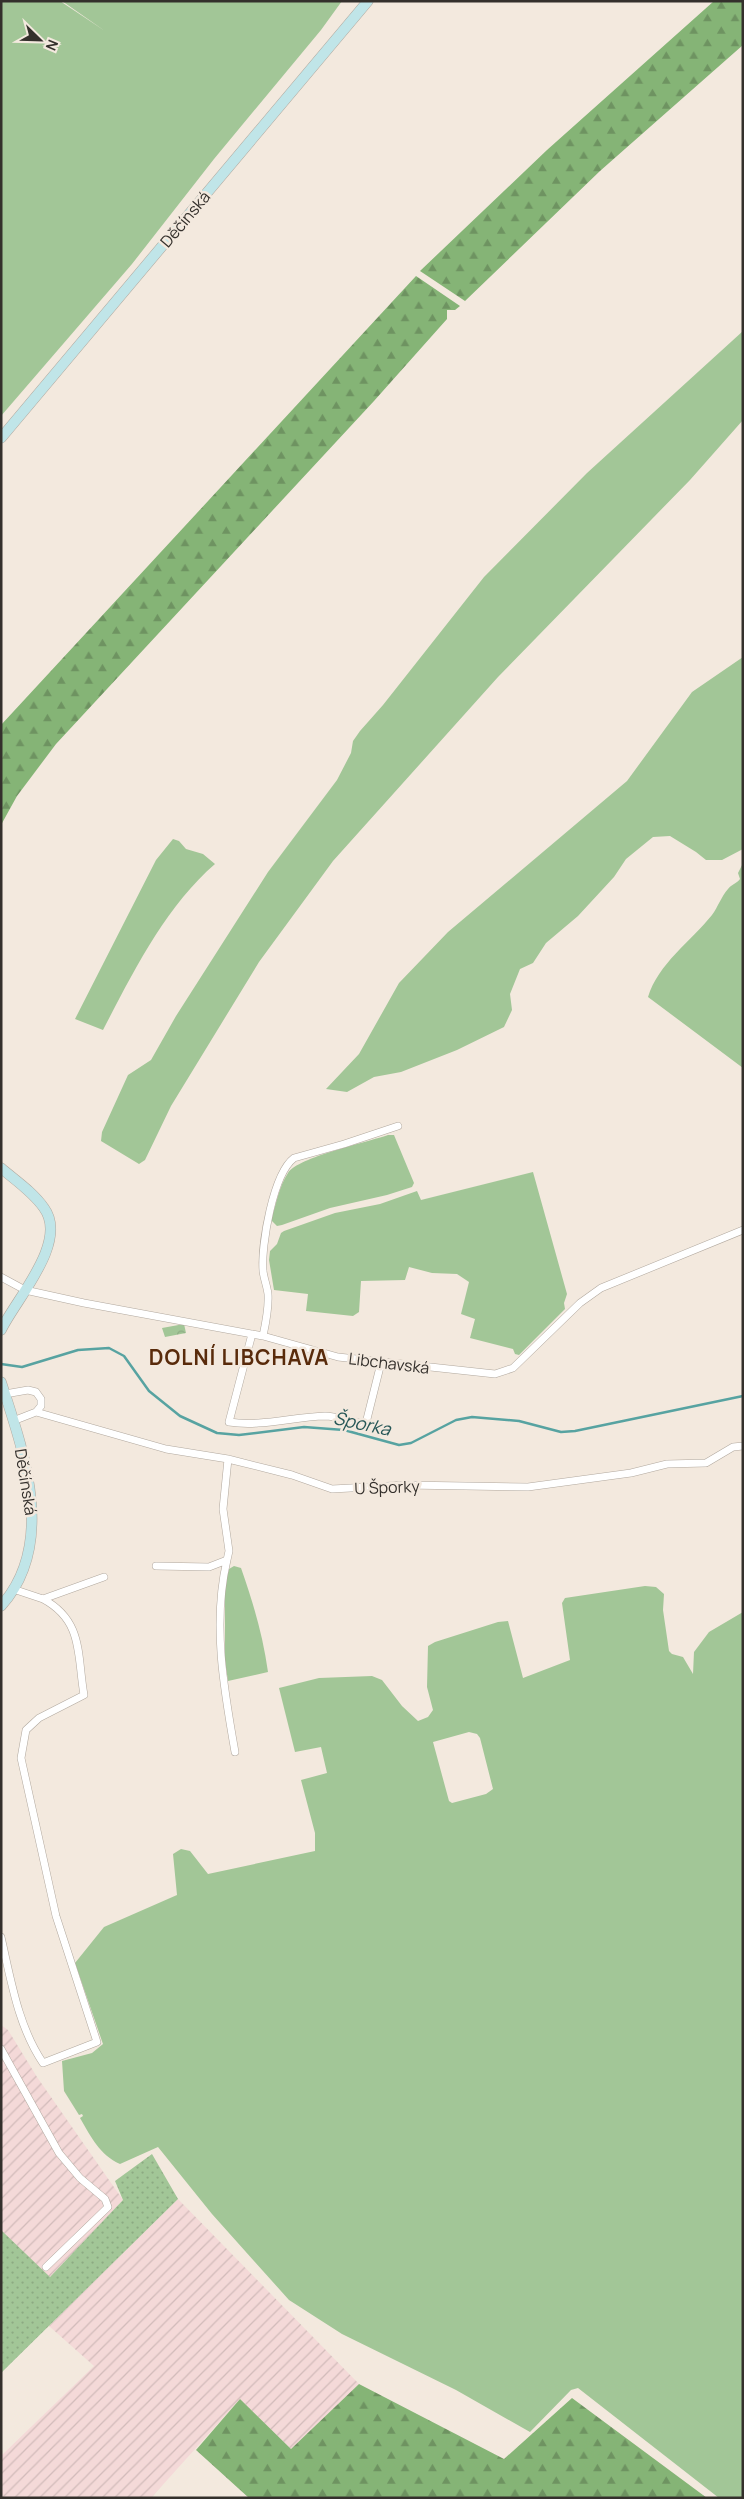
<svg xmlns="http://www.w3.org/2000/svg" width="744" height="2499" font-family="Manrope,sans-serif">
<defs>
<pattern id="industrial-furrows" width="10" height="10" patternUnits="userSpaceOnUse" patternTransform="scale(1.25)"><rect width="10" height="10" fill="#f4d9d8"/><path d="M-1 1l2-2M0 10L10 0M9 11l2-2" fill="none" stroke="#d2bbba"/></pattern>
<pattern id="forest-firs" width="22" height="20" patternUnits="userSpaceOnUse" patternTransform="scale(1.25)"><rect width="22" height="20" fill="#85b476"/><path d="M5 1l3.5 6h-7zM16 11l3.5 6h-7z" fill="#6e9361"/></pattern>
<pattern id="park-crowns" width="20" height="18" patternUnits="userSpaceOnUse" patternTransform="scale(1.25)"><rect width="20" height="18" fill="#a2c697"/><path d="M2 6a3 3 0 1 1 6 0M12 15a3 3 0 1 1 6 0" fill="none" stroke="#8caa82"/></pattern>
<pattern id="garden-dots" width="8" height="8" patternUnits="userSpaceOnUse" patternTransform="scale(1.25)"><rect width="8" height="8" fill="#a2c697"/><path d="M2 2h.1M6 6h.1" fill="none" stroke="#8caa82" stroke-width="1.8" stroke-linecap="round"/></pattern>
</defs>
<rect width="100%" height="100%" fill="#f3e9de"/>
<path fill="url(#industrial-furrows)" d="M 1,2025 L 8,2030 L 37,2077 L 123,2200 L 49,2278 L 1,2230 Z
M 178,2199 L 359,2384 L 291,2449 L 240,2399 L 151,2498 L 1,2498 L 1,2456 L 94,2366 L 49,2326 Z"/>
<path fill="#a2c697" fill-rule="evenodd" d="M 1,1 L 60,1 L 105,31 L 62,1 L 342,1 L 321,30 L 214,159 L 132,264 L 1,416 Z
M 743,331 L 743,420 L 690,480 L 498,677 L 333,861 L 259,962 L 171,1106 L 145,1160 L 139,1164 L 101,1141 L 102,1132 L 128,1075 L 151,1060 L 176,1016 L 268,872 L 337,780 L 351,753 L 353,741 L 360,731 L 383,705 L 484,577 L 587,473 Z
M 743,657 L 743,849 L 722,860 L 706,860 L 696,852 L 670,836 L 653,837 L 626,859 L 614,877 L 578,916 L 546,943 L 533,963 L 520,969 L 510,994 L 512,1010 L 504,1027 L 457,1050 L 401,1072 L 374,1077 L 347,1092 L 326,1089 L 359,1054 L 399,983 L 448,932 L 627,781 L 692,692 Z
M 173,839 L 179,841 L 186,849 L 203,854 L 215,864 C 166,906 132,974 103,1030 L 75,1019 L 156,860 Z
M 743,863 L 743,1068 L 648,997 C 658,964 691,941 712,915 C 718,907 721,897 728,889 C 732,884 736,884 740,879 L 738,873 Z
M 388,1135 L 394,1135 L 414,1183 L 412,1187 L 387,1195 L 330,1208 L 282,1225 L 277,1226 L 271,1220 C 276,1205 279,1186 288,1173 C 298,1157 368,1142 388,1135 Z
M 533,1172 L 567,1294 L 564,1303 L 565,1309 L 519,1355 L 515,1354 L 513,1349 L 470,1338 L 475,1319 L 461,1314 L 469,1282 L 457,1274 L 432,1273 L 409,1267 L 405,1280 L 361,1281 L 359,1312 L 353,1316 L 306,1311 L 308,1294 L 274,1290 L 269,1260 L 270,1251 L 277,1244 L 281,1233 L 284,1231 L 335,1213 L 380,1204 L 417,1191 L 421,1200 Z
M 234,1566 L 241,1568 C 253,1602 263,1636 268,1672 L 228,1681 L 225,1661 L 225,1585 L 229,1569 Z
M 645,1586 L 656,1587 L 664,1594 L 663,1610 L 669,1651 L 672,1654 L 683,1657 L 693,1674 L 694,1652 L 709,1632 L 743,1612 L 743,2498 L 719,2498 L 578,2388 L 571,2390 L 530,2432 L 456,2390 L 342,2334 L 289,2300 L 212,2214 L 158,2147 L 120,2164 C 100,2155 91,2137 80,2118 L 83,2116 L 82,2114 L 79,2115 L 64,2091 L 62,2061 L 92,2053 L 103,2044 L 75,1963 L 104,1927 L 177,1895 L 173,1854 L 181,1849 L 190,1851 L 208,1874 L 315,1851 L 315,1833 L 301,1780 L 327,1773 L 321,1747 L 295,1752 L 279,1688 L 319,1678 L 372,1676 L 382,1680 L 402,1706 L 418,1721 L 428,1717 L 433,1710 L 427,1687 L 428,1646 L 435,1642 L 498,1622 L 508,1621 L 523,1678 L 570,1660 L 562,1603 L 565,1598 ZM 469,1732 L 477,1734 L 480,1738 L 493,1789 L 486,1794 L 452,1803 L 449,1801 L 433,1742 Z"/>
<path fill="url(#forest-firs)" d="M 714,1 L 743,1 L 743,45 L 600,171 L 465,301 L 420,271 L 547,150 Z
M 416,276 L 460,306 L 455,310 L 447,310 L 447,319 L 374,401 L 56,744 L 17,796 L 1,825 L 1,725 Z
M 359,2384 L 504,2459 L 572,2398 L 707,2498 L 249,2498 L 196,2450 L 240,2399 L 291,2449 Z"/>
<path fill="url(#park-crowns)" d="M 184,1324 L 186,1333 L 165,1337 L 162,1328 Z"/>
<path fill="url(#garden-dots)" d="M 152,2154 L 178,2199 L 1,2373 L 1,2230 L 50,2277 L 123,2200 L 115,2181 Z"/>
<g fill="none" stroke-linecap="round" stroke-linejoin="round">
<path stroke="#57a3a1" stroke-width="2.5" d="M 1,1364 L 22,1367 L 78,1350 L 109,1348 L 124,1356 L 149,1391 L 180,1416 L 217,1433 L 239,1435 L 304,1427 L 344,1430 L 399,1445 L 411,1443 L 456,1420 L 472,1417 L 519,1421 L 561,1432 L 575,1431 L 743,1396"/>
<g stroke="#b1a89e" stroke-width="8">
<path id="street" d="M 1,1277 L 25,1290 L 84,1303 L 263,1336 L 338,1357 L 495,1374 L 513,1368 L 580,1303 L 601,1288 L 743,1230
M 252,1334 L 229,1422 C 261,1427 292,1417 325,1416 C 339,1416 351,1423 366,1423 L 381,1363
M 263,1336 C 266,1322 269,1308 268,1294 C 267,1286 264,1279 263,1271 C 261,1245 273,1174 294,1158 L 344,1144 L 398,1126
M 5,1394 L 28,1390 L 36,1392 L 41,1399 L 41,1406 L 36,1412 L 13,1421
M 36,1412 L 166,1449 L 228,1459 L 292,1475 L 332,1489 L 406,1485 L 528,1487 L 631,1473 L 667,1464 L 706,1463 L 733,1447 L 743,1446
M 227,1560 C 212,1623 224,1690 235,1752
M 156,1566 L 209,1567 L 227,1560 L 229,1551 L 223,1509 L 228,1459
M 16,1590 L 43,1599 L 104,1577
M 1,1937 C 11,1980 18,2026 43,2063 L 97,2042 L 56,1916 L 21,1758 L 26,1730 L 39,1718 L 84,1695 C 77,1656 84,1621 43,1599
M 1,2049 L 59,2153 L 80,2178 L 105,2199 L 108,2207 L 46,2267"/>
</g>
<g stroke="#b1a89e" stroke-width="11">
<path id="secondary" d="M 1,438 L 368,1
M 1,1168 C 15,1180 33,1192 44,1208 C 69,1242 16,1299 1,1330
M 1,1382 C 24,1452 57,1544 1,1606"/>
</g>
<use href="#street" stroke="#fff" stroke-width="7"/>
<use href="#secondary" stroke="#c0e5e8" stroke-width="10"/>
</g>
<g text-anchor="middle" stroke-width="5" stroke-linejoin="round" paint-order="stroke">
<g font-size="16" fill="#34302c" stroke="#f3e9de">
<text transform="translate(185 219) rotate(-50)" y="6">Děčínská</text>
<text transform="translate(389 1363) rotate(7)" y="6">Libchavská</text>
<text transform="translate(26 1482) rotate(81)" y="6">Děčínská</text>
<text transform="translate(387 1487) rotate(-2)" y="6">U Šporky</text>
</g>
<g font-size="18" font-style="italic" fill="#265656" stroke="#f3e9de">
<text transform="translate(362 1424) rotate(12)" y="6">Šporka</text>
</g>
<g font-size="21" font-weight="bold" letter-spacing="1" fill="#592b0b" stroke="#f3e9de">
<text x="239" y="1365">DOLNÍ LIBCHAVA</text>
</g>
</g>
<rect width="744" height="2499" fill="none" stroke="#34302c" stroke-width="5"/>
<g transform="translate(40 40) rotate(113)" stroke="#f3e9de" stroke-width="4" paint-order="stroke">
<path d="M0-4L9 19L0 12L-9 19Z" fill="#34302c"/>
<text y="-8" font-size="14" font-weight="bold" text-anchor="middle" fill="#34302c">N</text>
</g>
</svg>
